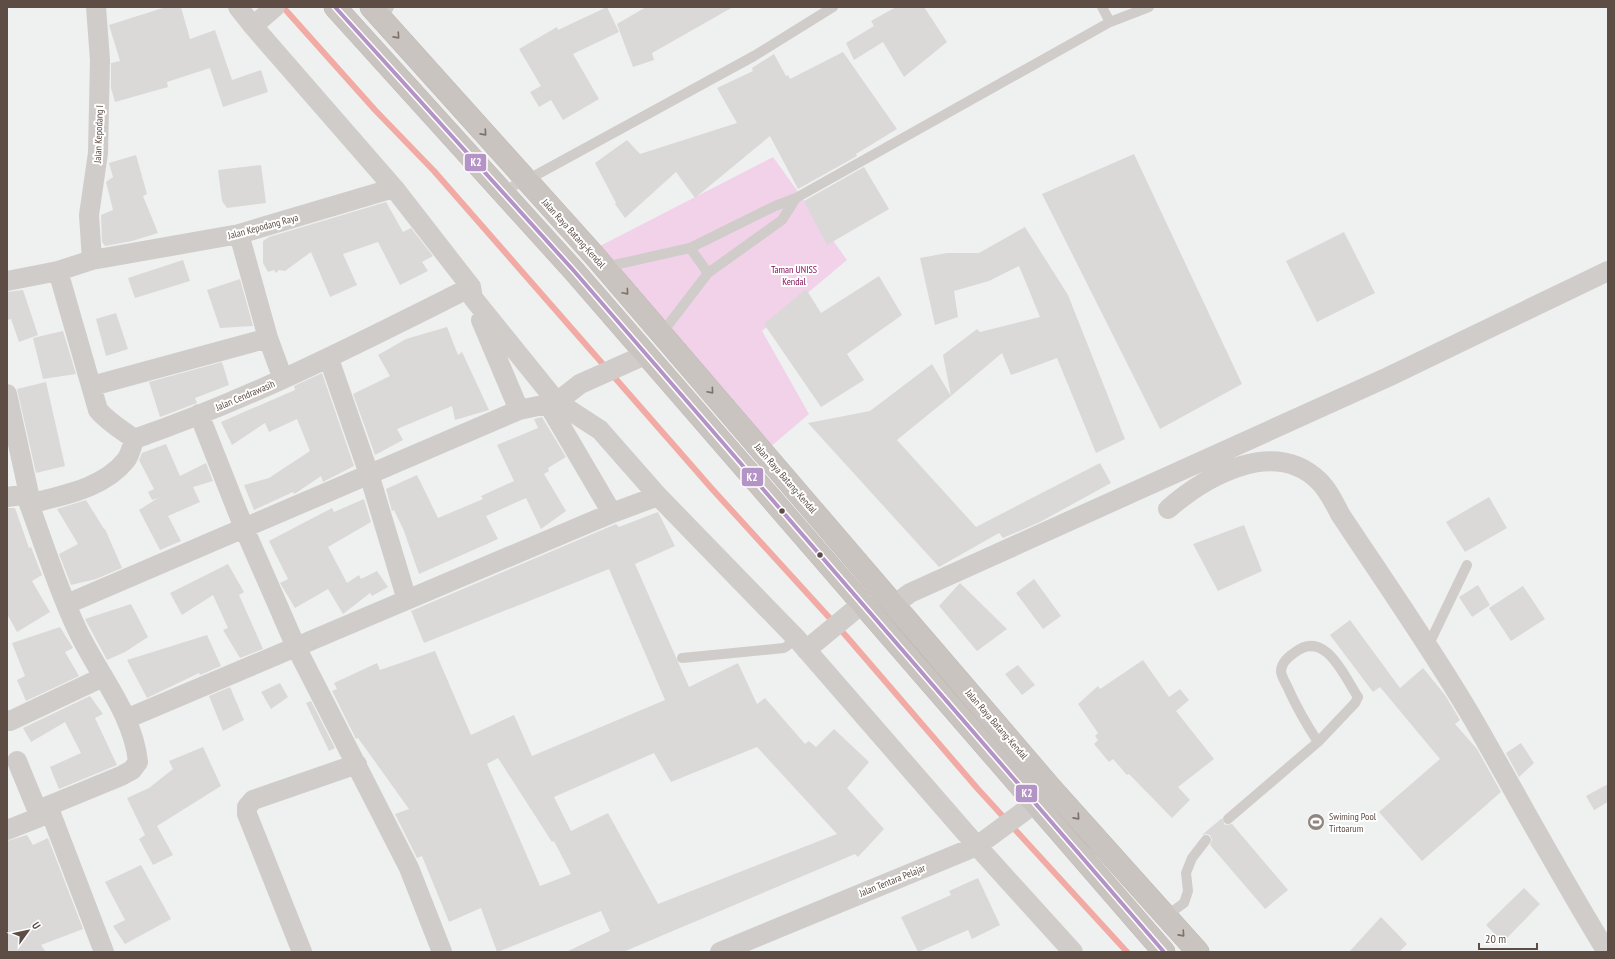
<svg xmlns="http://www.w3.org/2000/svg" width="1615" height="959" font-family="'PT Sans Narrow',sans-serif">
<rect width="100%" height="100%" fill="#eff0f0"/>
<path fill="#f1d2e9" d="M 773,157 L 847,260 L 762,331 L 809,414 L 769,448 L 598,247 Z"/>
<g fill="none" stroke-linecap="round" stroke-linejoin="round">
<path stroke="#f1aaa4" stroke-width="6" d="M 283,7 L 375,110 L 434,171 L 713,490 L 847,637 L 977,788 L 1127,952"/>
</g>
<path fill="#dad9d8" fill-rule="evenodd" d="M 166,7 L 181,7 L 190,39 L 215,30 L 232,80 L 261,70 L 268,92 L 223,107 L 210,68 L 167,82 L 168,87 L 115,102 L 111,88 L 111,63 L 120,61 L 109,25 Z
M 607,7 L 619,32 L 573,54 L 599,99 L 563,120 L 551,100 L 539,107 L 530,92 L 541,86 L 519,49 L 557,27 L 558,30 Z
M 646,7 L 733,7 L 652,53 L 654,60 L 633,67 L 617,24 Z
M 896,7 L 924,7 L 947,42 L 904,77 L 883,42 L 854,60 L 846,43 L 874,26 L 871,21 Z
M 843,52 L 897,129 L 856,154 L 857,156 L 798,189 L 770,136 L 695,198 L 676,172 L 625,218 L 615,204 L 616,203 L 595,163 L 627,140 L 640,154 L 737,123 L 717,88 L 753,71 L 752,68 L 774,54 L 786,76 L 788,75 L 790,79 Z
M 1134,154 L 1242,384 L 1160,429 L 1042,194 Z
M 136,155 L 147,194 L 143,196 L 158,233 L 132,241 L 105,246 L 102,242 L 101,215 L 113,210 L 106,182 L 113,177 L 109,163 Z
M 261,165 L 266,203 L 227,208 L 222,201 L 218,170 Z
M 864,167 L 889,209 L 827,245 L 804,201 Z
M 386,202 L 403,232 L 411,228 L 433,256 L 422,262 L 428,271 L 400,285 L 378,242 L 343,254 L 357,285 L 330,297 L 311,252 L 285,271 L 279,270 L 276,273 L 274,270 L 268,272 L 263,263 L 263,241 L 269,237 Z
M 1025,227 L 1068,295 L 1125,439 L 1096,453 L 1057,358 L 1011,375 L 1002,353 L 951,396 L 943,355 L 977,329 L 980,332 L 1040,317 L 1019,266 L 989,281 L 954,291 L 958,317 L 935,325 L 920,258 L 947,253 L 979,253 Z
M 1344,232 L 1375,293 L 1317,322 L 1286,261 Z
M 183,260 L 190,281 L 135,298 L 128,278 Z
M 879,276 L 902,315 L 847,354 L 864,380 L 821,407 L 764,324 L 806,289 L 821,313 Z
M 240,279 L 253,326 L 220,328 L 207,290 Z
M 23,290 L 38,335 L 19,342 L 11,319 L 7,320 L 7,292 Z
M 116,313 L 128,349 L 106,356 L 96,319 Z
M 447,327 L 458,355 L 462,352 L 489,410 L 455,420 L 452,406 L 397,429 L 403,440 L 375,455 L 353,394 L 390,376 L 378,355 L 406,339 Z
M 63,331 L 76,374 L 43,379 L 33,338 Z
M 222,362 L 229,385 L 195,398 L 197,403 L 160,417 L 149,382 Z
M 932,364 L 951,396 L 897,440 L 976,527 L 1100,463 L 1111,483 L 1040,522 L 1003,538 L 999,533 L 939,567 L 808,423 L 870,411 Z
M 322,373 L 354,466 L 323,482 L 321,476 L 296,493 L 294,494 L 293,492 L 254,510 L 244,485 L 269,478 L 310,451 L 297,419 L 269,432 L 265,423 L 232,445 L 221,422 L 295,390 L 294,386 Z
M 46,382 L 65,466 L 36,473 L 17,389 Z
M 542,417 L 566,457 L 548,468 L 549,471 L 544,474 L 566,511 L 541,529 L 526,498 L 486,516 L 498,539 L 419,574 L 404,531 L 394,510 L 392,511 L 386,489 L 417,475 L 438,518 L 483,499 L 481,496 L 514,481 L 497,445 L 538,428 L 534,419 Z
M 166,444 L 180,476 L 206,463 L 213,481 L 193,487 L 200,502 L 168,516 L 181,541 L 160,550 L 139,510 L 158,498 L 152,500 L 148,492 L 154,489 L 139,460 L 142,453 Z
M 1489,497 L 1507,528 L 1465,552 L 1446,522 Z
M 364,499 L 371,522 L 328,547 L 347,583 L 359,575 L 361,579 L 377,571 L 388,587 L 372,596 L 370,593 L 343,614 L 328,589 L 295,608 L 280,583 L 288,579 L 269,541 L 332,508 L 334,512 Z
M 86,500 L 104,529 L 105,529 L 122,568 L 96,579 L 71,585 L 59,554 L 78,544 L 57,509 Z
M 7,508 L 15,508 L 29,548 L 31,547 L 42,575 L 32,581 L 50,612 L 17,632 L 7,614 Z
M 658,512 L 675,546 L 635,564 L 689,687 L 738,663 L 757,704 L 765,698 L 805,744 L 809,741 L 816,747 L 834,729 L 869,762 L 847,788 L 884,829 L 858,857 L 855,854 L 623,952 L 566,952 L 610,931 L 601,911 L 497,952 L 481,908 L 449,922 L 422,856 L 417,858 L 395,814 L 409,809 L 358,738 L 356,739 L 332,691 L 337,689 L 334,683 L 377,663 L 380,670 L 435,651 L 471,735 L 514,715 L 532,756 L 665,700 L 609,569 L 424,643 L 411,611 L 616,524 L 619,527 ZM 757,747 L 837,834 L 658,904 L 608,813 L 571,831 L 554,797 L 654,753 L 671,782 ZM 498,758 L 552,842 L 554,841 L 571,874 L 540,886 L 487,764 Z
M 1244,525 L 1262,571 L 1218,591 L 1193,544 Z
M 228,564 L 244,592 L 239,595 L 263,649 L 240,658 L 223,630 L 228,628 L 213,595 L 182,615 L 170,593 Z
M 1034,579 L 1061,616 L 1043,629 L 1016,593 Z
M 960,583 L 1007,629 L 977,651 L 939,606 Z
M 1478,585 L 1490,605 L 1472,617 L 1459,597 Z
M 1523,586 L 1545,619 L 1511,641 L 1489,608 Z
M 131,604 L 148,637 L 125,652 L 107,660 L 85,619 Z
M 1350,620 L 1400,688 L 1423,668 L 1445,695 L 1460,720 L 1455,724 L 1477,749 L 1501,792 L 1422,861 L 1379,812 L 1440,759 L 1380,687 L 1373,692 L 1330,635 Z
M 60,627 L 73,648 L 65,652 L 79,676 L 26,701 L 17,680 L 25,676 L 12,643 Z
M 207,635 L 221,666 L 200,675 L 199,673 L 147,698 L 127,660 Z
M 1143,660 L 1169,697 L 1180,689 L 1189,700 L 1176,711 L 1214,759 L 1178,787 L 1190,800 L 1172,818 L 1129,774 L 1127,775 L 1113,759 L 1109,762 L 1094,744 L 1098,740 L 1095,736 L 1098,733 L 1078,704 L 1098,686 L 1100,689 Z
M 1018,665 L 1035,685 L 1022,695 L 1005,674 Z
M 280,683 L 288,697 L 271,709 L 261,692 Z
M 230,687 L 244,720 L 223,731 L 209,696 Z
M 90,696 L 103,714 L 95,718 L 117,765 L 59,789 L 50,767 L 81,753 L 65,722 L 31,742 L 23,728 Z
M 311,701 L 335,748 L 329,751 L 306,703 Z
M 1521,743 L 1534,763 L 1519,777 L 1506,753 Z
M 203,747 L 221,786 L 157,826 L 173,855 L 153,865 L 139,839 L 145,835 L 127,798 L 149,788 L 173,769 L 169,761 Z
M 1608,784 L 1608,802 L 1594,810 L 1586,796 Z
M 1222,818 L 1225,825 L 1232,824 L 1288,890 L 1265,909 L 1210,845 L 1212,840 L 1210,835 L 1206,834 L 1202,835 Z
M 27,835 L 33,845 L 48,838 L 83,929 L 41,945 L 46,952 L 7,952 L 7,841 Z
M 141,865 L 171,919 L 125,944 L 113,926 L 125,920 L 105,882 Z
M 978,878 L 1000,925 L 972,939 L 968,930 L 918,952 L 901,917 L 951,895 L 949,891 Z
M 1524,888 L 1540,904 L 1503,942 L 1486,925 Z
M 1381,917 L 1407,944 L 1399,952 L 1349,952 Z"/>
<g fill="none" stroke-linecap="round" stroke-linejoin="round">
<g stroke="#bfb8b3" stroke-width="23">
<path id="trunk" d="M 335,7 L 574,271 L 1164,952
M 371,7 L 593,254 L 1051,788 L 1198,952"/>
</g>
<path stroke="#d0ccca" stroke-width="10" d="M 1102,7 L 1110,22
M 383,20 L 389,7
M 502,191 L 527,180 L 754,56 L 833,7
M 690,248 L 708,273
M 605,267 L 690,248 L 775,206 L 796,198 L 1110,22 L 1149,7
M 662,333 L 708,273 L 782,220 L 796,198
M 1428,646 L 1467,565
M 682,658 L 784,648 L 797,639
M 1228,819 L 1318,742 L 1355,703 L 1358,697 C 1344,676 1325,628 1294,653 C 1288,657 1281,663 1281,672 C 1282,677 1285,682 1287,686 C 1296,706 1306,724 1318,742
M 1166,916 L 1184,903 L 1188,891 L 1186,873 L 1192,858 L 1206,840"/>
<path stroke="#d0ccca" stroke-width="20" d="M 238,7 L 253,26 L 394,188 L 471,287
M 253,26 L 275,7
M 239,234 L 268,338 L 283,379
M 92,260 L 89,215 L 98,153 L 100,60 L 96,7
M 58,271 L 98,410 C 108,422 122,430 134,439 C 251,399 361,342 471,287
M 7,281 L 58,271 L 92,260 L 239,234 L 394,188
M 471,287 L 473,298 L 557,402 L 600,430 L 658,496 L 797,639 L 977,846 L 1073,952
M 481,320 L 519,410
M 329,359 L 369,474 L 407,600
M 92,386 L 268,338
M 7,394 L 29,494 L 29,504 C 44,544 58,589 76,627 C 96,672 133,712 138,762 L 132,770 L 121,776 L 48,806 L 40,817 L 7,830
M 548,404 L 612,513
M 199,414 L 244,528 L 296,647 L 409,868 L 442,952
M 7,497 L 29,494
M 29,504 C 62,495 103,489 126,460 C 130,455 132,446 134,439 L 146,435
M 1168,509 C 1206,476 1274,437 1319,481 C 1328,490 1334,502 1340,514 C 1385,582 1432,649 1473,719 C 1518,797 1560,876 1607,952
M 67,604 L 519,410 L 557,402 L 580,384 L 647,354
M 895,604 L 910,593 L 1388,377 L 1608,271
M 806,650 L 863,603
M 126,719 L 612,513 L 658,496
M 7,720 L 10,721 L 103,677
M 17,761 L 40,817
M 48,806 L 104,952
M 302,952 L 247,814 L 247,807 L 253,800 L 357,764
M 720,952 L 977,846 L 1034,804 L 1047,792"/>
<use href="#trunk" stroke="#cac4c0" stroke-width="22"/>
<g stroke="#fff" stroke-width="7">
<path id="bus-1" d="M 335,7 L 574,271 L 1164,952"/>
</g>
<use href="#bus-1" stroke="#b494c6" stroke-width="4"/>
</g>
<defs><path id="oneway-chevron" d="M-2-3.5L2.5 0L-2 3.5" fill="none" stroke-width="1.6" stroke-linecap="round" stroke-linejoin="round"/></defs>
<g stroke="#7e716a">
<use href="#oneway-chevron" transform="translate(397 36) rotate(48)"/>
<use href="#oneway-chevron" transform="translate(484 133) rotate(48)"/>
<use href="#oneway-chevron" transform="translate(626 292) rotate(49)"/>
<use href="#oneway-chevron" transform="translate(711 391) rotate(49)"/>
<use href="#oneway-chevron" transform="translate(1077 817) rotate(48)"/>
<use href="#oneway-chevron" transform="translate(1182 934) rotate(48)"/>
</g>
<defs>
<g id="stadium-disc" transform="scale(0.9)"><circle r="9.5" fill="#908681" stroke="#fff"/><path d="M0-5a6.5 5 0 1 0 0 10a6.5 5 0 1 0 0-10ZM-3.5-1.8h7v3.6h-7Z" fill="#fff"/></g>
</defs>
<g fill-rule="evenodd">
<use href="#stadium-disc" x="1316" y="822"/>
</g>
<g fill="#5d4d45" stroke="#fff" stroke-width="1.5">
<circle cx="782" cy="511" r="3.5"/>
<circle cx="820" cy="555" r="3.5"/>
</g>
<g text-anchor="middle" stroke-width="4" stroke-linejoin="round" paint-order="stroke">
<g font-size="10" fill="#5d4d45" stroke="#fff">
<text transform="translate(98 134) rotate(-88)" y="4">Jalan Kepodang I</text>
<text transform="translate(263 226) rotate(-15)" y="4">Jalan Kepodang Raya</text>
<text transform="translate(574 233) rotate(48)" y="4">Jalan Raya Batang-Kendal</text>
<text transform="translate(245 395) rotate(-23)" y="4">Jalan Cendrawasih</text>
<text transform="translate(786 478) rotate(49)" y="4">Jalan Raya Batang-Kendal</text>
<text transform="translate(997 724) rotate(49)" y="4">Jalan Raya Batang-Kendal</text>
<text transform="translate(892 880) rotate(-22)" y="4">Jalan Tentara Pelajar</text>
</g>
<g font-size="10" fill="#831158" stroke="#fff">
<text x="794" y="273">Taman UNISS<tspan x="794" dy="12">Kendal</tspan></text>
</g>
<g font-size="10" fill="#5d4d45" stroke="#fff" text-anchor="start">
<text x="1329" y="820">Swiming Pool<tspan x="1329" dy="12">Tirtoarum</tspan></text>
</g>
</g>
<g stroke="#fff" stroke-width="1.5">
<rect x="464" y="153" width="23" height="19" rx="4" fill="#b494c6"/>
<rect x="741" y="467" width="23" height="20" rx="4" fill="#b494c6"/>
<rect x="1015" y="784" width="23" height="19" rx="4" fill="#b494c6"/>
</g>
<g font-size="11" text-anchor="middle" font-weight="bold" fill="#fff">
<text x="476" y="166">K2</text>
<text x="752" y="481">K2</text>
<text x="1027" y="797">K2</text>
</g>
<rect width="1615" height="959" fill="none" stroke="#5d4d45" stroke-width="16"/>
<g transform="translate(28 931) rotate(57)" stroke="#ffffff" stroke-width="3" paint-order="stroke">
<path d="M0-3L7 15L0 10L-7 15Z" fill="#5d4d45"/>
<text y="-6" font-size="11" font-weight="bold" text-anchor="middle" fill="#5d4d45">U</text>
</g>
<path d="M1479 943v6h58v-6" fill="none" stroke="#5d4d45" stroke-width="2"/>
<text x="1485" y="943" font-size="12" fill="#5d4d45" stroke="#ffffff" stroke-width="3" paint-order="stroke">20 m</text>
</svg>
